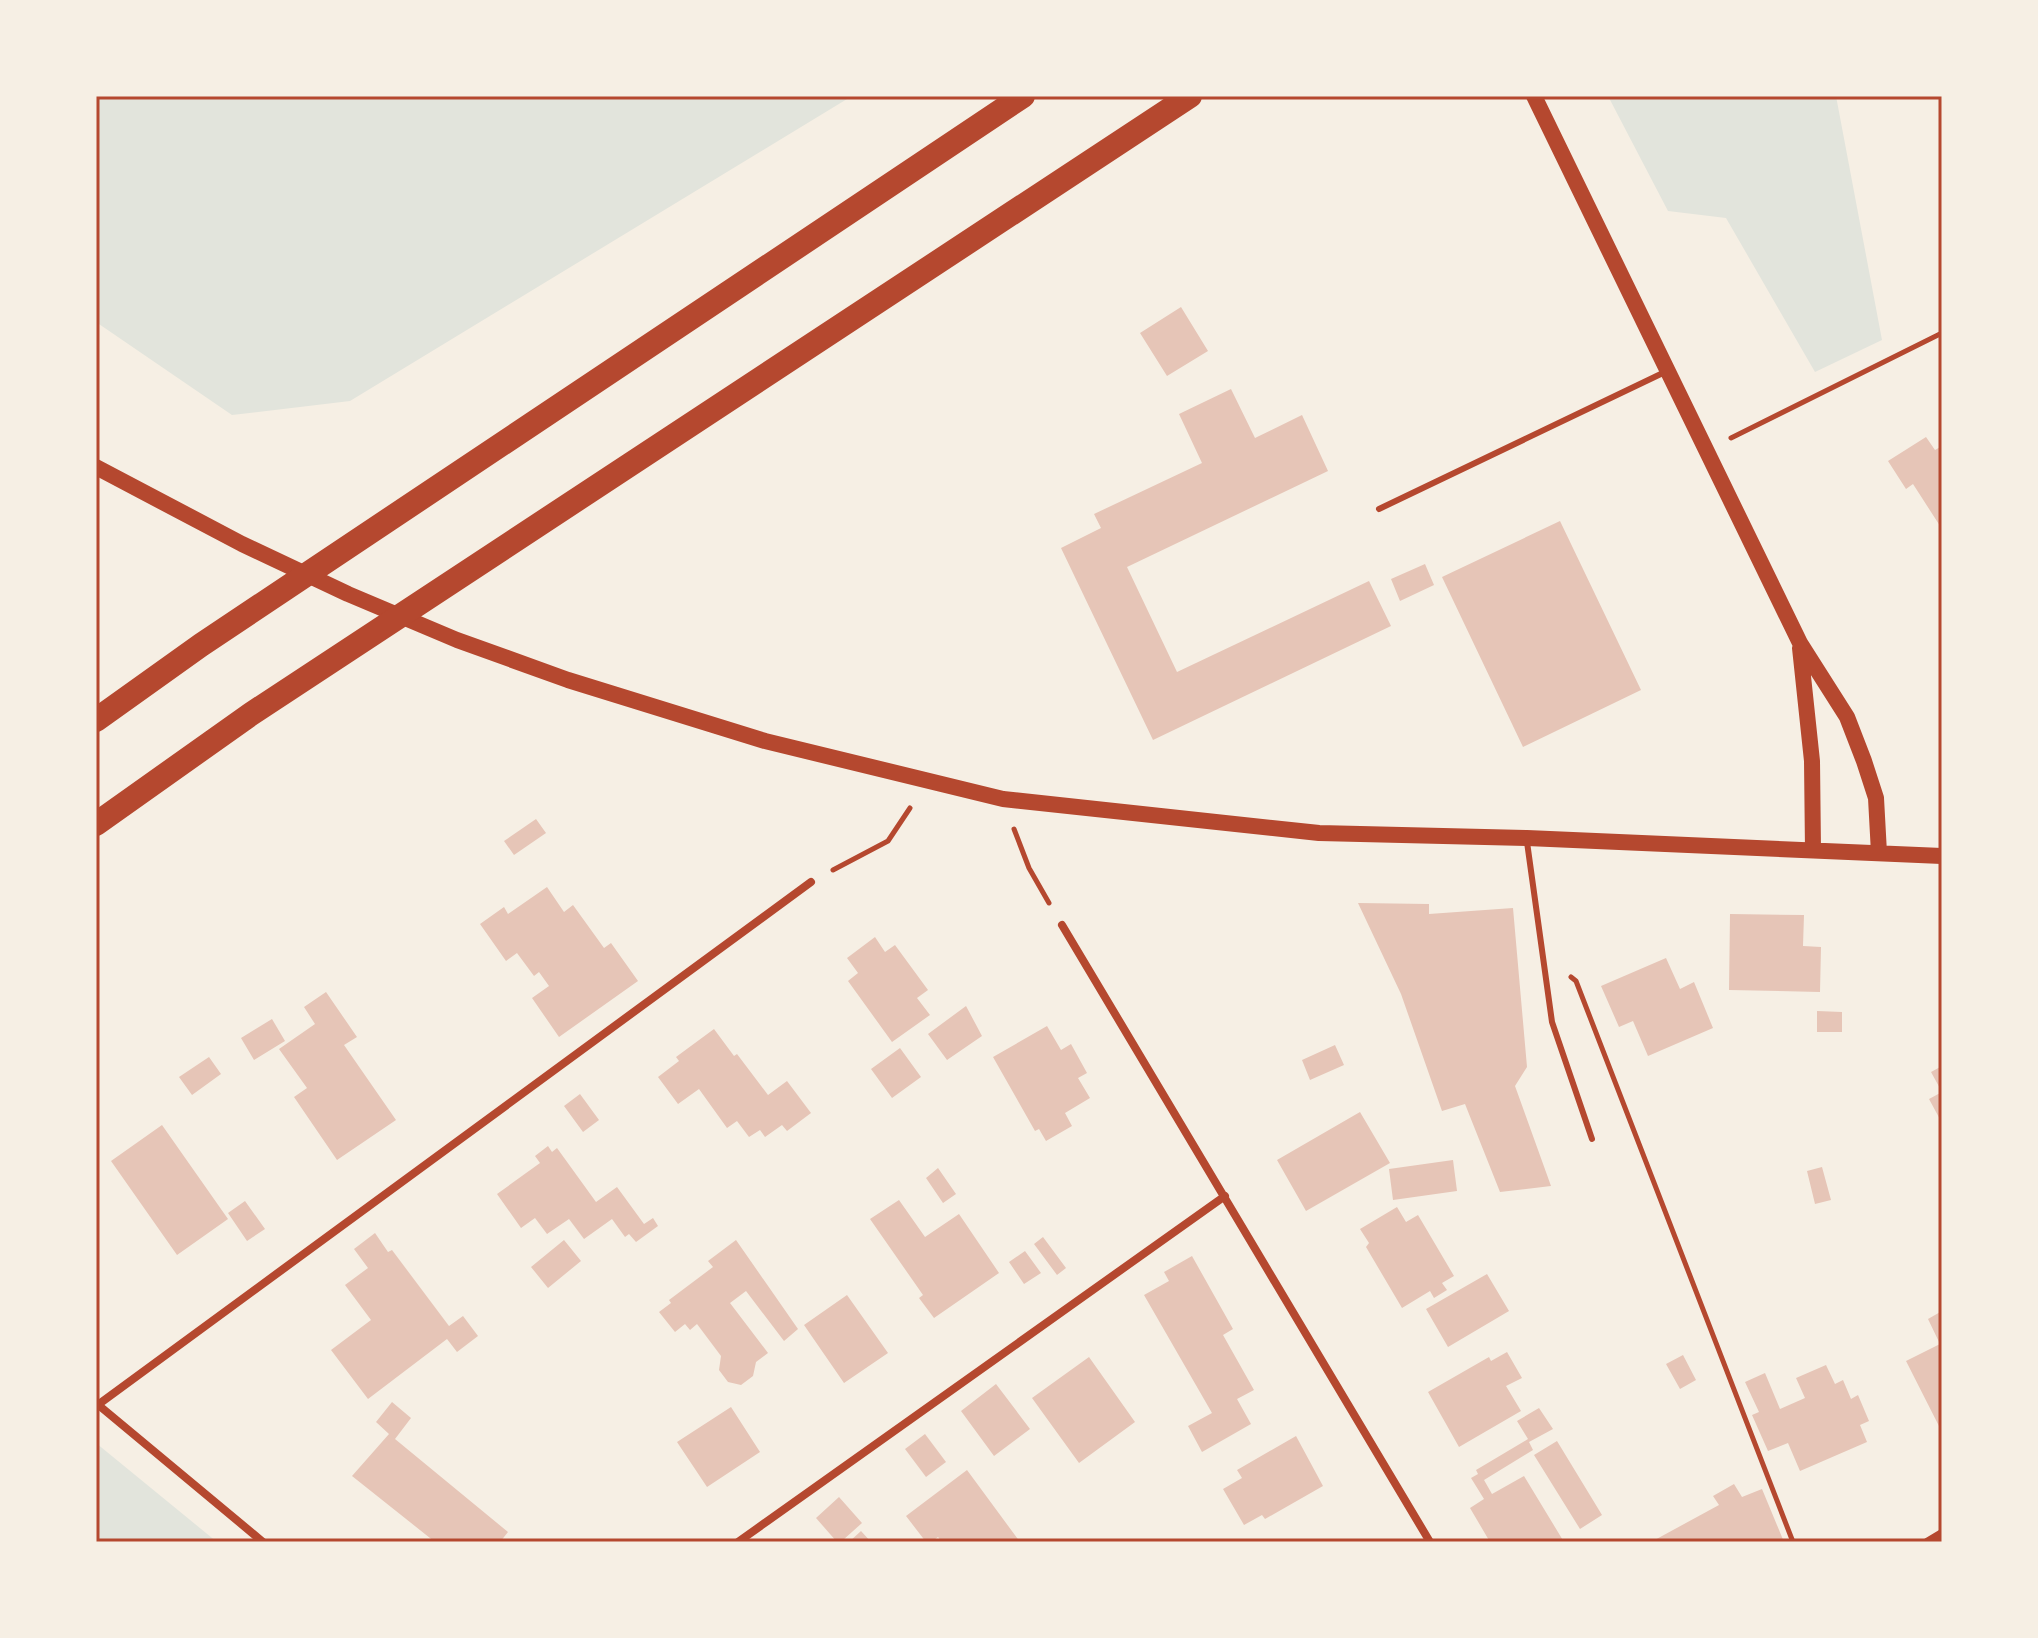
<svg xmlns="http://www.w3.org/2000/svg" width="2038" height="1638" font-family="'DejaVu Sans',sans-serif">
<rect width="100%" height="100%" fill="#f6efe4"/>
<path fill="#e2e4dc" d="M 96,96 L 852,96 L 350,401 L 232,415 L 96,322 Z
M 1608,96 L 1836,96 L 1882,340 L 1815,372 L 1726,218 L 1668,211 Z
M 96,1443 L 217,1542 L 96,1542 Z"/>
<path fill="#e6c5b7" d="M 1181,307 L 1208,351 L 1167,376 L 1140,333 Z
M 1231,389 L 1255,438 L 1302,415 L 1328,471 L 1127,567 L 1177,672 L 1369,581 L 1391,626 L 1153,740 L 1061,548 L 1101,528 L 1094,514 L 1202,463 L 1179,414 Z
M 1926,437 L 1935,450 L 1942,446 L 1942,529 L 1913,484 L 1906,489 L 1888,461 Z
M 1560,521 L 1641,690 L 1523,747 L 1442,577 Z
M 1425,564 L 1434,585 L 1400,601 L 1391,579 Z
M 536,819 L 546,833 L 514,855 L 504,841 Z
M 547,887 L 564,912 L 573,905 L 604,948 L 611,943 L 638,981 L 559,1037 L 532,998 L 549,986 L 539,972 L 534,976 L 517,953 L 506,961 L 480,924 L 504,907 L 508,914 Z
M 1358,903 L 1429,904 L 1429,914 L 1513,908 L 1527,1067 L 1515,1086 L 1551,1186 L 1500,1192 L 1465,1104 L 1442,1111 L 1401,994 Z
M 1730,914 L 1804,915 L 1803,946 L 1821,947 L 1820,992 L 1729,990 Z
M 875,937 L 885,952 L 895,945 L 928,990 L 917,998 L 930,1015 L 892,1042 L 848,981 L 858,973 L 847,958 Z
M 1666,958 L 1680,989 L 1694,982 L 1713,1028 L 1648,1056 L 1633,1021 L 1619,1027 L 1601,986 Z
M 326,992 L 357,1037 L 344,1045 L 396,1120 L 337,1160 L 294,1097 L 307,1088 L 279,1049 L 315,1024 L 304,1007 Z
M 966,1006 L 982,1036 L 947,1060 L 928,1034 Z
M 1817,1011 L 1842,1012 L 1842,1032 L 1817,1032 Z
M 272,1019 L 285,1041 L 254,1060 L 241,1038 Z
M 1047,1026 L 1061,1050 L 1071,1044 L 1087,1073 L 1078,1078 L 1090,1098 L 1065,1113 L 1072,1126 L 1046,1141 L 1039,1129 L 1035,1131 L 993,1057 Z
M 714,1029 L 734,1056 L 737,1054 L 768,1095 L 787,1081 L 811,1113 L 787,1131 L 782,1125 L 765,1137 L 760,1130 L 749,1137 L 737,1121 L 727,1128 L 699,1089 L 678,1104 L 658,1077 L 679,1061 L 676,1057 Z
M 1335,1045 L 1344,1065 L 1310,1080 L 1302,1060 Z
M 900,1048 L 921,1077 L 892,1098 L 871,1069 Z
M 209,1057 L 221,1074 L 192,1095 L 179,1077 Z
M 1942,1066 L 1942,1123 L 1929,1099 L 1942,1092 L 1931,1072 Z
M 580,1094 L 599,1120 L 583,1132 L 564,1106 Z
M 1360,1112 L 1390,1163 L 1306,1211 L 1277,1160 Z
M 162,1125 L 228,1219 L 177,1255 L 111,1161 Z
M 548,1146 L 552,1152 L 557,1148 L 596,1202 L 617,1187 L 644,1224 L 653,1218 L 658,1226 L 636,1242 L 629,1234 L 625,1237 L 612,1219 L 584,1239 L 569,1219 L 547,1234 L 535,1218 L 521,1228 L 497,1194 L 540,1163 L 535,1156 Z
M 1453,1160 L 1457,1191 L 1393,1200 L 1389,1169 Z
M 1822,1167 L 1831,1200 L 1815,1204 L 1807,1171 Z
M 938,1168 L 956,1194 L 943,1203 L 926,1178 Z
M 899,1200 L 925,1237 L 959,1214 L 999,1273 L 934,1318 L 919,1298 L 923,1295 L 870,1219 Z
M 245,1201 L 265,1229 L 247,1241 L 228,1213 Z
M 1397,1207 L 1406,1222 L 1418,1215 L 1454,1276 L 1442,1283 L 1447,1290 L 1434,1298 L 1430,1291 L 1402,1308 L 1366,1247 L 1369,1243 L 1360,1229 Z
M 375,1233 L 388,1252 L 392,1250 L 449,1326 L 463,1316 L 478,1336 L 457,1352 L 447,1339 L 368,1399 L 331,1350 L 371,1320 L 345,1285 L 368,1268 L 354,1249 Z
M 1043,1237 L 1066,1268 L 1057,1275 L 1034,1244 Z
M 564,1240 L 581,1261 L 548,1288 L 531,1267 Z
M 736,1240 L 798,1329 L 784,1341 L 746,1291 L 730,1303 L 768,1353 L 756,1362 L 753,1376 L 741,1385 L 728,1382 L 719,1370 L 721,1356 L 697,1324 L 690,1330 L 685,1324 L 675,1332 L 659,1312 L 671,1303 L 669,1300 L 713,1267 L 708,1261 Z
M 1025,1251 L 1041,1273 L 1024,1284 L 1009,1262 Z
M 1192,1256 L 1233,1329 L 1223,1335 L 1254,1390 L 1237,1399 L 1251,1424 L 1202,1452 L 1188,1426 L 1212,1413 L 1144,1295 L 1169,1281 L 1164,1272 Z
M 1487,1274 L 1509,1311 L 1448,1347 L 1426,1309 Z
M 847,1295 L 888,1353 L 844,1383 L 804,1325 Z
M 1942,1311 L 1942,1432 L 1906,1361 L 1940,1344 L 1928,1319 Z
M 1507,1352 L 1522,1378 L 1506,1386 L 1521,1411 L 1459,1447 L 1428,1392 L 1489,1357 L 1491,1361 Z
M 1683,1355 L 1696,1380 L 1680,1389 L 1666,1364 Z
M 1089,1357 L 1135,1422 L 1079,1463 L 1032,1398 Z
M 1826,1365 L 1835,1384 L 1843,1380 L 1851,1399 L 1858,1395 L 1869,1421 L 1860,1425 L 1867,1442 L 1800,1471 L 1788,1443 L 1768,1451 L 1752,1415 L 1759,1412 L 1745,1382 L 1765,1373 L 1780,1409 L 1805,1398 L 1796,1378 Z
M 996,1384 L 1030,1429 L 994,1456 L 961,1411 Z
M 392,1402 L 411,1418 L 395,1439 L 508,1532 L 500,1542 L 435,1542 L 352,1476 L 389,1434 L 376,1422 Z
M 731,1407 L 760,1452 L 707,1487 L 677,1442 Z
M 1539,1408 L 1553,1429 L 1529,1442 L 1533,1450 L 1484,1480 L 1492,1494 L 1524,1476 L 1564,1542 L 1490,1542 L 1470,1508 L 1484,1499 L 1471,1478 L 1478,1474 L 1476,1470 L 1528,1439 L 1517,1421 Z
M 925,1434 L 946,1462 L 926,1477 L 905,1449 Z
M 1296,1436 L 1323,1486 L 1265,1519 L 1262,1515 L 1244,1525 L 1223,1489 L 1242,1478 L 1237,1470 Z
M 1557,1441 L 1602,1515 L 1580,1529 L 1534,1455 Z
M 967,1470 L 1020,1542 L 942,1542 L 938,1537 L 931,1542 L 926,1542 L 906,1516 Z
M 1734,1484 L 1742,1497 L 1762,1489 L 1784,1542 L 1651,1542 L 1719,1505 L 1713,1496 Z
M 839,1497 L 862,1523 L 843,1540 L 844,1542 L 837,1542 L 816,1518 Z
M 861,1531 L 871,1542 L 849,1542 Z"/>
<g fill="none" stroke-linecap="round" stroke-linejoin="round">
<path stroke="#b5482f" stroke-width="5" d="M 1731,438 L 1942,333
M 1014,829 L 1029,868 L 1049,903
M 833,870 L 888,841 L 910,808
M 1571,977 L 1576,981 L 1793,1542"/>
<path stroke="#b5482f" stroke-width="6" d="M 1379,509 L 1665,372
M 1527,842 L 1552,1022 L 1592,1139"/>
<path stroke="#b5482f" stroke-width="8" d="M 1062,925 L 1430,1542
M 96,1403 L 263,1542
M 99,1404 L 811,882
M 738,1542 L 1225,1196
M 1927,1542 L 1942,1533"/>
<path stroke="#b5482f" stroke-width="16" d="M 1534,96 L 1800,643 L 1847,717 L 1864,761 L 1876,798 L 1879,853
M 96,467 L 242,544 L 348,594 L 457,640 L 568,680 L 765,741 L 1003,799 L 1319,833 L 1527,838 L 1942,856
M 1800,648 L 1812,761 L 1813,850"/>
<path stroke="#b5482f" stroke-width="24" d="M 96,720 L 201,645 L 1023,96
M 96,824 L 251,714 L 1190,96"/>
</g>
<rect width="2038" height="1638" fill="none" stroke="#f6efe4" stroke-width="196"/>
<rect x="98" y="98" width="1842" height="1442" fill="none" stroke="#b5482f" stroke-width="3"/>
</svg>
